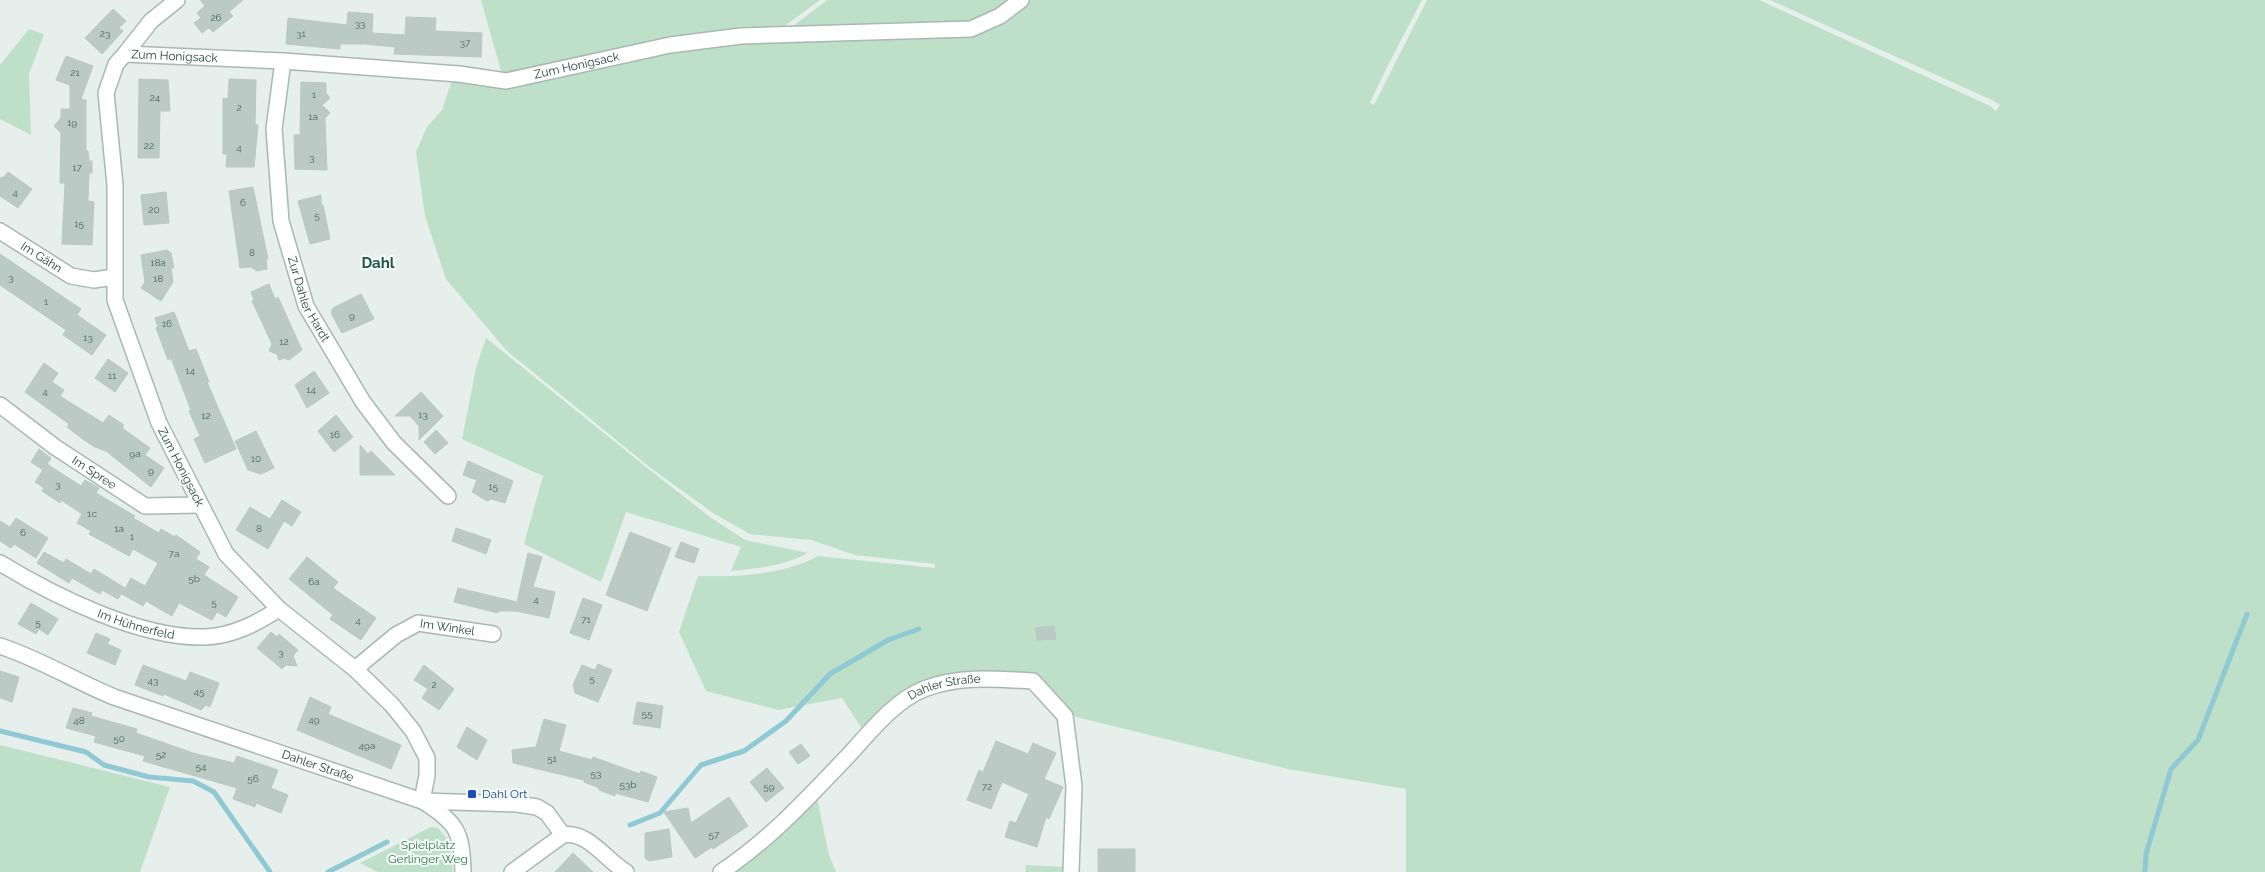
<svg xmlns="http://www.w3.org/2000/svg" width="2265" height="872" font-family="Raleway,sans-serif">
<rect width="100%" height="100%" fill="#e6efeb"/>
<path fill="#bfe0c8" d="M 481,0 L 820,0 L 775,33 L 503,78 Z
M 827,0 L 1014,0 L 984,21 L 784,33 Z
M 1026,0 L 1422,0 L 1386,69 L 1370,103 L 1374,105 L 1427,0 L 1759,0 L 1990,106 L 1996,111 L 2000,105 L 1992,100 L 1770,0 L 2265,0 L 2265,872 L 1406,872 L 1406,789 L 1288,769 L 1072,716 L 1035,677 L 942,678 L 865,733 L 842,698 L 778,710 L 706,691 L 679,632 L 698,576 C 738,577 783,575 818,556 L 935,568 L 935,564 L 855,555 L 811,540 L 750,534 L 713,513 L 652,469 L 506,350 L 446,279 L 425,216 L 416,152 L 427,127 L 442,110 L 453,77 L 508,83 L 672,47 L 744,39 L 972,32 Z
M 29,29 L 44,34 L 29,74 L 31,135 L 0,119 L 0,65 Z
M 486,338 L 651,471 L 710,517 L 745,540 L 808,553 C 784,566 758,568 731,571 L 741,547 L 626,512 L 601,582 L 524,544 L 543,476 L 462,439 L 476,368 Z
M 0,745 L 170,787 L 140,872 L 0,872 Z
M 816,793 L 829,855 L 836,872 L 727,872 Z
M 431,827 L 438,828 L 449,841 L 453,872 L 378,872 L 360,863 Z
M 1026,865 L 1066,867 L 1066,872 L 1025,872 Z"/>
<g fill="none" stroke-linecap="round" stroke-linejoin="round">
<path stroke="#8ec9d4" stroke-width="5" d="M 0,731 L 86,752 L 104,765 L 149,777 L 193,781 L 214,792 L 270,872
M 630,825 L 660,813 L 701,765 L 744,751 L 786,721 L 830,674 L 888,640 L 919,629
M 328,872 L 387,842
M 2145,872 L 2146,854 L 2171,769 L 2198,740 L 2247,614"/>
</g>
<path fill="#bbcac4" stroke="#b8c9c2" d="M 200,0 L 243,0 L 229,12 L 233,16 L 213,32 L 209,28 L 202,33 L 194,23 L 201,18 L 197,13 L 205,6 Z
M 113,9 L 126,21 L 119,28 L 123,31 L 102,54 L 85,38 Z
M 348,12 L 373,14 L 372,33 L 405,35 L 406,17 L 436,18 L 435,31 L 482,33 L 481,57 L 394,54 L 395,47 L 364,44 L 340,44 L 340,49 L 286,44 L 288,18 L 347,25 Z
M 66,56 L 93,66 L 81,99 L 86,100 L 86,151 L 88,151 L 89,161 L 92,161 L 92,173 L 89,173 L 88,201 L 94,202 L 92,245 L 62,244 L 65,183 L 60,183 L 61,133 L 54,126 L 61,118 L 61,109 L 70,109 L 70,85 L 56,80 Z
M 139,79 L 168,80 L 170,111 L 160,111 L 159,158 L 138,158 Z
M 229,79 L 256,80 L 255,125 L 258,125 L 254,167 L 226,167 L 227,154 L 223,154 L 223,98 L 228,99 Z
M 301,82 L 326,83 L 326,93 L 330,98 L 322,105 L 330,113 L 325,118 L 327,170 L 295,169 L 294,135 L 300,135 Z
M 8,172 L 32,189 L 18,208 L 0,196 L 0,178 L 4,177 Z
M 253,187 L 268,259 L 266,259 L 267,269 L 257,271 L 251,267 L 240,268 L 229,191 Z
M 166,192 L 169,223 L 144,225 L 141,195 Z
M 321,195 L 321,205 L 323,205 L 330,239 L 310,244 L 298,201 Z
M 167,250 L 171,253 L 174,268 L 171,268 L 173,282 L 161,301 L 141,288 L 145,282 L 141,255 Z
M 0,254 L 81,309 L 77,315 L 106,335 L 92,355 L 63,335 L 66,330 L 0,285 Z
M 269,284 L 275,299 L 278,297 L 302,350 L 289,360 L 284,358 L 279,360 L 277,354 L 269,351 L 272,344 L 252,301 L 254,300 L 251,292 Z
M 361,294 L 374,319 L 342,333 L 331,313 L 333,308 Z
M 174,312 L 189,351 L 196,349 L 209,382 L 207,382 L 236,449 L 205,463 L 194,439 L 200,436 L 189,411 L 191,410 L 171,358 L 168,360 L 156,328 L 158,327 L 155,318 Z
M 108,359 L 128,373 L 115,392 L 95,378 Z
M 44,363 L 58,373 L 52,382 L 64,390 L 60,396 L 103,423 L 109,415 L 124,425 L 122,428 L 150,448 L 145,455 L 164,468 L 151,487 L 106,451 L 95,447 L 84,440 L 67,427 L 69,424 L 25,392 Z
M 314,371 L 329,393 L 307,408 L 295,385 Z
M 421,392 L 443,416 L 419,440 L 419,426 L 410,416 L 395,416 Z
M 336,415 L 353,437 L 334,452 L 318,431 Z
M 436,430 L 448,443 L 435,454 L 424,442 Z
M 256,431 L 274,468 L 261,474 L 248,470 L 235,441 Z
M 360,445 L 368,454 L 371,451 L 395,475 L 360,475 Z
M 39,449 L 51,458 L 47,464 L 81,486 L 85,480 L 99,488 L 96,493 L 135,516 L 133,518 L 159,533 L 161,529 L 175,537 L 176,535 L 200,552 L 196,559 L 209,567 L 204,575 L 238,597 L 226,617 L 217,612 L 212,620 L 179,603 L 172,616 L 146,601 L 143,606 L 122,594 L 131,578 L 145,586 L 158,563 L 133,549 L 129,556 L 89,534 L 91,531 L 77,523 L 82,514 L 61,500 L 60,503 L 42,491 L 44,488 L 35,482 L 43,470 L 31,462 Z
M 468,461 L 513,481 L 505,503 L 491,499 L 487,501 L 472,492 L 477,480 L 463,475 Z
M 282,500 L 301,512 L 292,526 L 284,521 L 268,549 L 236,530 L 250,507 L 270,519 Z
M 16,518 L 48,538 L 36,558 L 14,544 L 11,548 L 0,541 L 0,521 L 10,527 Z
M 456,528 L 491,540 L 486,554 L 452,541 Z
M 630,532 L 671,548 L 647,611 L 606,595 Z
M 681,542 L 699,549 L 694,563 L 675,557 Z
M 44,552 L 64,563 L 66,559 L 91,574 L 94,569 L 125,588 L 118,599 L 102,590 L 100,594 L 72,578 L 69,583 L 37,563 Z
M 528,553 L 542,557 L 533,587 L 555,592 L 549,618 L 516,611 L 498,611 L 498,613 L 454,602 L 458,588 L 517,602 Z
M 307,557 L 338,582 L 333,588 L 376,618 L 361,640 L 330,619 L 333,615 L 289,579 Z
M 583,598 L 602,605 L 589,640 L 570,633 Z
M 31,603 L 58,619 L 48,635 L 39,629 L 36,634 L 18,624 Z
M 1054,626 L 1056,639 L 1037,640 L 1036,628 Z
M 271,632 L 277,637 L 279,634 L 298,650 L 293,656 L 297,666 L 286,665 L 282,669 L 257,648 Z
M 96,633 L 110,639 L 107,644 L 121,650 L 115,665 L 87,653 Z
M 598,664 L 612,670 L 598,702 L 575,693 L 573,685 L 582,665 L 595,670 Z
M 143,665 L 186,681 L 190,672 L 219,683 L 210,707 L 206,705 L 201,710 L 164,694 L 163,696 L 135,685 Z
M 424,665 L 454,689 L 439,710 L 422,698 L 428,689 L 414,680 Z
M 0,671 L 19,677 L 12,702 L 0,698 Z
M 310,697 L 331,707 L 328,714 L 401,745 L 391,769 L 297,730 Z
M 637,702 L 663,706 L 660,728 L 633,724 Z
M 73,708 L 92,713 L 91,716 L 137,729 L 136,733 L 193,753 L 234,763 L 237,756 L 278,770 L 271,788 L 288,795 L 281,813 L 256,803 L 255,807 L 233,799 L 237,788 L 143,761 L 145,756 L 94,742 L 96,736 L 66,728 Z
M 544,719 L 566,725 L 559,751 L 592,760 L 593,757 L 640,774 L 641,771 L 657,777 L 648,802 L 615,793 L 615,796 L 599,790 L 599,788 L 584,782 L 584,780 L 513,763 L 512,750 L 536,747 Z
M 467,727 L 487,740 L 477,760 L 457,747 Z
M 996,741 L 1028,754 L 1033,743 L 1056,753 L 1044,779 L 1063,787 L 1049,819 L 1046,817 L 1037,847 L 1005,837 L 1010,821 L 1016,823 L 1029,794 L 1002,782 L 991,809 L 967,800 L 979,770 L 983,772 Z
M 801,744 L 810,756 L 798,764 L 789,752 Z
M 767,768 L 784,788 L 766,802 L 750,782 Z
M 729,797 L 748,826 L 713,849 L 712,847 L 695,858 L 664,812 L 688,808 L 691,823 Z
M 669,829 L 672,857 L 649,861 L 645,858 L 645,833 Z
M 1098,849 L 1135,849 L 1135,872 L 1098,872 Z
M 573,853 L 593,872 L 555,872 Z"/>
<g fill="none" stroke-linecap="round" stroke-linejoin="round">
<g stroke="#a8b8b2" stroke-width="18">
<g id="street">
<path d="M 125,54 L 151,21 L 177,0"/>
<path id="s1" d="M 283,61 L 274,129 L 281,221 L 306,306 L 363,402 L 394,443 L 448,496"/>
<path id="s2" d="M 0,231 L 71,276 L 94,280 L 114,277"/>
<path id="s3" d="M 0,405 L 55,447 L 145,506 L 200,505"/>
<path id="s4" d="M 0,563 C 54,596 141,639 205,637 C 233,636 257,623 279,609"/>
<path id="s5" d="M 0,646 C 40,659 75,681 114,697 L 422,801 L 517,804 L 537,807 L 547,813 L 563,835"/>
<path id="s6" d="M 355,669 L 396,635 L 418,623 L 493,634"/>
<path id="s7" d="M 422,801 L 427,775 L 427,758 L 413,731 L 392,705 L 355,669 L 279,609 L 226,554 L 159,423 L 115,300 L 115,185 L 106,93 L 116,64 L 125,54 L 283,61 L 459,74 L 506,81 L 670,45 L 741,36 L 971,29 L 1000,16 L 1021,0"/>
<path d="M 424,802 C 457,823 462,832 463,872"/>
<path d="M 512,872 L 563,835 C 587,830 607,861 626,872"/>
<path id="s8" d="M 721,872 C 768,841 806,800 845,759 C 868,735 892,702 924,689 C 960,675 996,679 1033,681 L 1065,716 L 1074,786 L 1071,872"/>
</g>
</g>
<use href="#street" stroke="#fff" stroke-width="15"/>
</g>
<rect fill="#1a4fb4" stroke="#f7fbf9" stroke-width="2" x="467" y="789" width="10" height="10" rx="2.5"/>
<g text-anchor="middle" stroke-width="4" stroke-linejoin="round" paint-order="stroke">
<g font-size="10" fill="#4a645c">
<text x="216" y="21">26</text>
<text x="360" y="27">33</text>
<text x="105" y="37">23</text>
<text x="301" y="37">31</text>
<text x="465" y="46">37</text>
<text x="75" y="76">21</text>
<text x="314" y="98">1</text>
<text x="155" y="101">24</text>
<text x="239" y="111">2</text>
<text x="313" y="120">1a</text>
<text x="72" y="126">19</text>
<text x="149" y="149">22</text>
<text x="239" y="151">4</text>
<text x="312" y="161">3</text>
<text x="77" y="171">17</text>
<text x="15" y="196">4</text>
<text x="243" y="206">6</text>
<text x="154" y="213">20</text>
<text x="317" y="219">5</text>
<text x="79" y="227">15</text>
<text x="252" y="256">8</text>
<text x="158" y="266">18a</text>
<text x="11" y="281">3</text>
<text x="158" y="282">18</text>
<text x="46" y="305">1</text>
<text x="352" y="319">9</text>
<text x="167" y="327">16</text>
<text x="88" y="341">13</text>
<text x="284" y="345">12</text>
<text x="190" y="374">14</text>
<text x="112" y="379">11</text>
<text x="311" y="393">14</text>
<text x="45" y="395">4</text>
<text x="423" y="418">13</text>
<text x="206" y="419">12</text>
<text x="335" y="438">16</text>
<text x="135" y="457">9a</text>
<text x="256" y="462">10</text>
<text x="151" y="474">9</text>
<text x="58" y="488">3</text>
<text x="493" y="490">15</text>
<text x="92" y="517">1c</text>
<text x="119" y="532">1a</text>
<text x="259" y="532">8</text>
<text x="23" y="536">6</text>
<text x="132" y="540">1</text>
<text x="174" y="557">7a</text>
<text x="194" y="582">5b</text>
<text x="314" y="585">6a</text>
<text x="536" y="603">4</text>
<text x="214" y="606">5</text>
<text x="586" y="623">71</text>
<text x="358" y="624">4</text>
<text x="38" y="626">5</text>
<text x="281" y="656">3</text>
<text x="592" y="682">5</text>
<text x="153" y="684">43</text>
<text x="434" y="688">2</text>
<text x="199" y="695">45</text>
<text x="647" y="717">55</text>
<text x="314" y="723">49</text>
<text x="79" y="724">48</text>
<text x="119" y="742">50</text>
<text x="367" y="749">49a</text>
<text x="161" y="758">52</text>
<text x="552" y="762">51</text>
<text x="201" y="770">54</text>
<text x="596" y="777">53</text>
<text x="253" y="782">56</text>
<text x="628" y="788">53b</text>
<text x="769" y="790">59</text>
<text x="987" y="790">72</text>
<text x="714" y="838">57</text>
</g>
<g font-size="12" fill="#24423a" stroke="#f7fbf9">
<text dy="4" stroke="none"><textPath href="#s7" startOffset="911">Zum Honigsack</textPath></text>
<text dy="4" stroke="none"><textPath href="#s7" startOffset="1316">Zum Honigsack</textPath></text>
<text dy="4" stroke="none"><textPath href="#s2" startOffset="49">Im Gähn</textPath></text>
<text dy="4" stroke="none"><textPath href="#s1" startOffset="244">Zur Dahler Hardt</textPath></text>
<text transform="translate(181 467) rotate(63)" y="4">Zum Honigsack</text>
<text dy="4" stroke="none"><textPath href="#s3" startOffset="116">Im Spree</textPath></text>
<text dy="4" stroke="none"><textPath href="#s4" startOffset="150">Im Hühnerfeld</textPath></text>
<text dy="4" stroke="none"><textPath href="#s6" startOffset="108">Im Winkel</textPath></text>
<text dy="4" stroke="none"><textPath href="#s8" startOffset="295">Dahler Straße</textPath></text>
<text dy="4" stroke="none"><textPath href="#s5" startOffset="340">Dahler Straße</textPath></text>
</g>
<g font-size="12" fill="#164399" stroke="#f7fbf9" text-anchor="start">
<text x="482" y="798">Dahl Ort</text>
</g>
<g font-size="12" fill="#2d7a4b" stroke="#f7fbf9">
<text x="428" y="849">Spielplatz<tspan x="428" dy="14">Gerlinger Weg</tspan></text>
</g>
<g font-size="15" font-weight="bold" fill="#1f5548" stroke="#f7fbf9">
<text x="378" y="268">Dahl</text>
</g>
</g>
</svg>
